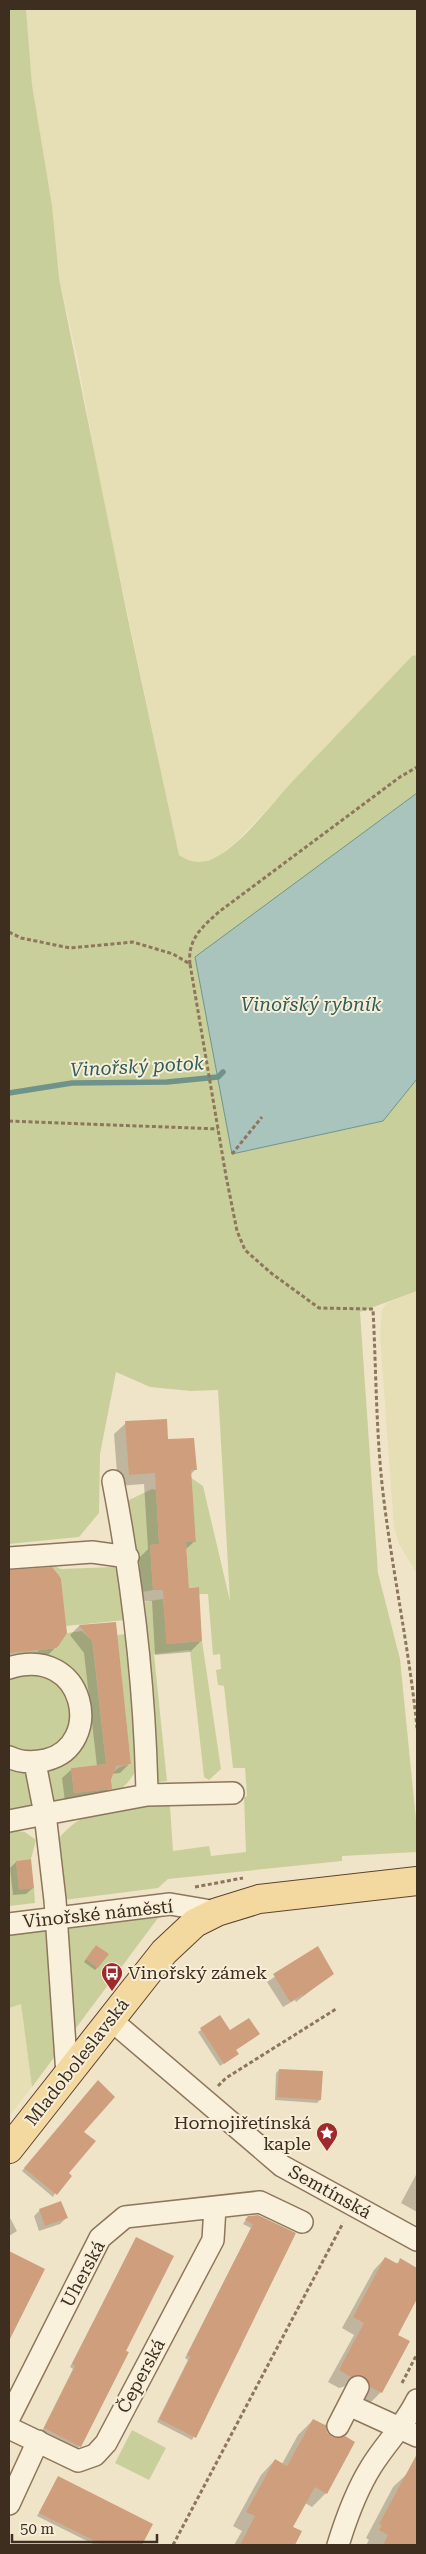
<svg xmlns="http://www.w3.org/2000/svg" width="426" height="2554" font-family="'Roboto Serif',serif">
<rect width="100%" height="100%" fill="#f0e4c8"/>
<path fill="#e6deb5" d="M 26,9 L 417,9 L 417,655 L 412,656 L 237,841 L 217,857 L 199,863 L 186,861 L 179,855 L 100,484 L 77,356 L 59,278 L 32,85 Z
M 417,1291 L 417,1574 L 399,1544 L 394,1527 L 380,1335 L 382,1310 L 387,1303 Z
M 21,2004 L 32,2087 L 9,2116 L 9,2008 Z"/>
<path fill="#c9cf9b" fill-rule="evenodd" d="M 9,9 L 26,9 L 32,85 L 52,206 L 59,278 L 128,619 L 179,855 C 191,864 205,864 218,856 C 246,839 268,808 291,783 C 331,741 372,698 412,656 L 417,655 L 417,793 L 195,958 L 232,1154 L 383,1121 L 417,1079 L 417,1291 L 360,1312 L 378,1573 L 400,1659 L 417,1830 L 417,1852 L 342,1856 L 342,1861 L 168,1879 L 158,1888 L 64,1900 L 57,1841 C 84,1804 124,1807 166,1803 L 170,1806 L 173,1851 L 209,1846 L 211,1856 L 246,1852 L 244,1797 L 247,1796 L 245,1768 L 233,1768 L 224,1686 L 218,1685 L 216,1670 L 221,1669 L 220,1654 L 213,1655 L 208,1594 L 199,1594 L 199,1587 L 189,1588 L 186,1542 L 196,1541 L 190,1477 L 203,1486 L 230,1601 L 218,1390 L 191,1391 L 150,1387 L 116,1372 L 100,1454 L 99,1513 L 79,1537 L 9,1544 Z
M 152,1489 L 156,1490 L 159,1544 L 150,1545 L 153,1590 L 142,1592 L 127,1501 Z
M 50,1564 L 61,1569 L 114,1567 L 125,1577 L 140,1762 C 122,1805 88,1802 48,1811 L 41,1775 L 85,1721 L 37,1653 L 39,1650 L 58,1648 L 58,1642 L 67,1633 L 82,1631 L 89,1638 L 92,1638 L 106,1764 L 71,1768 L 74,1793 L 111,1789 C 110,1772 115,1767 131,1764 L 117,1635 L 127,1634 L 125,1620 L 66,1626 L 61,1577 L 51,1570 Z
M 163,1599 L 167,1644 L 202,1641 L 221,1769 L 209,1780 L 204,1777 L 190,1650 L 154,1654 L 167,1781 L 153,1783 L 142,1602 Z
M 51,1671 L 76,1707 L 64,1741 L 40,1755 L 9,1749 L 9,1673 Z
M 9,1761 L 25,1766 L 37,1804 L 9,1818 Z
M 9,1830 L 25,1832 L 36,1840 L 31,1859 L 16,1861 L 19,1889 L 34,1888 L 35,1903 L 9,1906 Z
M 161,1914 L 32,2087 L 21,2004 L 9,2008 L 9,1934 ZM 96,1945 L 108,1954 L 98,1968 L 86,1959 Z
M 132,2430 L 166,2448 L 149,2480 L 115,2463 Z"/>
<path fill="#a9c4bc" stroke="#6f938a" d="M 417,793 L 417,1079 L 383,1121 L 232,1154 L 195,957 Z"/>
<path fill="#0003" d="M 126,1423 L 167,1441 L 196,1469 L 190,1475 L 195,1541 L 185,1550 L 188,1589 L 201,1641 L 190,1652 L 155,1655 L 152,1601 L 142,1601 L 139,1558 L 148,1549 L 144,1484 L 118,1486 L 114,1434 Z
M 51,1569 L 56,1647 L 49,1654 L 9,1659 L 9,1571 Z
M 114,1623 L 129,1764 L 120,1773 L 111,1774 L 110,1788 L 101,1798 L 65,1802 L 62,1778 L 72,1769 L 97,1766 L 84,1653 L 70,1635 L 79,1626 Z
M 16,1862 L 33,1888 L 26,1894 L 13,1895 L 10,1868 Z
M 317,1948 L 333,1973 L 296,2002 L 295,2000 L 283,2007 L 267,1982 Z
M 93,1949 L 98,1967 L 95,1970 L 84,1962 Z
M 220,2017 L 238,2054 L 220,2066 L 198,2032 Z
M 279,2070 L 320,2100 L 317,2103 L 275,2100 L 276,2073 Z
M 95,2084 L 82,2133 L 67,2173 L 53,2197 L 22,2171 Z
M 417,2173 L 417,2212 L 401,2203 Z
M 40,2210 L 66,2218 L 60,2224 L 39,2231 L 34,2216 Z
M 9,2216 L 17,2231 L 9,2236 Z
M 258,2216 L 239,2342 L 242,2344 L 192,2440 L 157,2422 L 188,2360 L 185,2358 L 251,2228 L 243,2224 L 248,2217 Z
M 134,2242 L 80,2446 L 77,2449 L 42,2431 L 73,2369 L 70,2367 Z
M 10,2253 L 43,2270 L 9,2338 L 9,2254 Z
M 385,2258 L 396,2264 L 401,2260 L 417,2276 L 417,2297 L 397,2335 L 381,2392 L 369,2404 L 359,2398 L 353,2387 L 346,2386 L 339,2388 L 328,2382 L 354,2335 L 342,2328 L 374,2270 Z
M 313,2420 L 326,2493 L 312,2507 L 305,2503 L 292,2527 L 301,2532 L 294,2545 L 234,2545 L 242,2531 L 233,2526 L 261,2475 L 275,2460 L 282,2464 L 298,2435 Z
M 408,2473 L 417,2478 L 417,2545 L 366,2545 L 369,2540 L 366,2538 L 393,2487 Z
M 58,2477 L 151,2524 L 141,2545 L 95,2545 L 37,2516 Z"/>
<g fill="none" stroke-linecap="round" stroke-linejoin="round">
<path stroke="#6f938a" stroke-width="5.5" d="M 9,1093 L 72,1083 L 167,1082 L 218,1077 L 223,1072"/>
</g>
<path fill="#cf9f7d" d="M 167,1419 L 168,1439 L 194,1438 L 197,1470 L 191,1470 L 196,1542 L 186,1542 L 189,1588 L 199,1587 L 202,1641 L 166,1644 L 163,1590 L 153,1590 L 150,1545 L 159,1544 L 155,1473 L 129,1475 L 125,1421 Z
M 52,1567 L 61,1578 L 67,1633 L 57,1648 L 9,1653 L 9,1570 Z
M 116,1622 L 131,1764 L 116,1766 L 111,1780 L 112,1789 L 74,1793 L 71,1768 L 106,1764 L 93,1643 L 79,1625 Z
M 31,1859 L 34,1888 L 19,1890 L 16,1861 Z
M 96,1945 L 109,1954 L 98,1968 L 86,1959 Z
M 318,1946 L 334,1974 L 303,1996 L 302,1995 L 290,2002 L 273,1974 Z
M 220,2015 L 230,2030 L 249,2018 L 260,2034 L 236,2050 L 239,2054 L 224,2064 L 200,2028 Z
M 279,2069 L 323,2071 L 321,2100 L 277,2097 Z
M 98,2080 L 115,2097 L 84,2132 L 96,2141 L 69,2173 L 72,2176 L 57,2195 L 24,2168 Z
M 61,2201 L 68,2218 L 45,2226 L 39,2209 Z
M 258,2215 L 296,2233 L 196,2438 L 159,2419 L 190,2357 L 187,2355 L 253,2224 L 245,2220 L 248,2216 Z
M 136,2237 L 174,2256 L 126,2351 L 129,2352 L 81,2447 L 44,2428 L 75,2366 L 72,2364 Z
M 9,2251 L 45,2269 L 9,2341 Z
M 385,2257 L 398,2264 L 400,2258 L 417,2268 L 417,2299 L 398,2335 L 410,2341 L 382,2393 L 370,2387 L 364,2376 L 358,2375 L 351,2377 L 339,2370 L 364,2323 L 353,2317 Z
M 313,2419 L 325,2425 L 326,2424 L 327,2432 L 332,2437 L 338,2438 L 345,2436 L 355,2442 L 327,2494 L 315,2487 L 293,2527 L 302,2531 L 295,2545 L 240,2545 L 255,2516 L 246,2512 L 275,2459 L 287,2466 Z
M 417,2454 L 417,2545 L 383,2545 L 388,2535 L 379,2530 L 382,2525 L 379,2524 Z
M 58,2476 L 153,2524 L 142,2545 L 103,2545 L 39,2513 Z"/>
<g fill="none" stroke-linecap="round" stroke-linejoin="round">
<g stroke="#8d765c" stroke-width="24">
<path id="minor" d="M 9,1558 L 92,1552 L 128,1557
M 9,1668 C 86,1644 105,1746 46,1760 C 32,1763 21,1763 9,1757
M 35,1763 L 45,1814 L 147,1795 C 145,1689 133,1585 113,1481
M 147,1795 L 233,1793
M 9,1821 L 45,1814 L 55,1900 L 67,2075
M 9,1924 L 170,1904 L 217,1912
M 111,2020 L 282,2166 L 417,2240
M 349,2405 L 417,2436
M 9,2418 L 100,2238 L 125,2217 L 260,2202 L 302,2222
M 338,2426 L 358,2387
M 9,2428 L 78,2461 L 95,2455 L 106,2443 L 213,2240 L 215,2207
M 9,2504 L 38,2441
M 338,2545 C 346,2519 356,2491 371,2467 C 385,2444 405,2425 417,2400"/>
</g>
<g stroke="#5b4430" stroke-width="30">
<path id="major" d="M 9,2149 L 164,1952 L 195,1923 L 217,1912 L 259,1899 L 417,1881"/>
</g>
<path stroke="#8d765c" stroke-width="3" stroke-dasharray="4 2.5" stroke-linecap="butt" d="M 9,932 L 21,938 L 70,948 L 133,942 L 173,954 L 190,964 L 226,1176 L 237,1231 L 245,1250 L 271,1273 L 319,1308 L 373,1309 C 376,1367 376,1426 382,1484 C 391,1566 409,1646 417,1728
M 190,964 C 187,939 203,926 220,911 L 400,777 L 417,767
M 9,1121 L 218,1129
M 232,1154 L 262,1117
M 195,1887 L 243,1878
M 218,2086 L 226,2078 L 336,2009
M 402,2383 L 417,2354
M 173,2545 L 343,2223"/>
<use href="#minor" stroke="#faf1dc" stroke-width="21"/>
<use href="#major" stroke="#f3d9a0" stroke-width="28"/>
</g>
<defs>
<g id="bus-pin" transform="scale(1.125)"><path d="M0 17L-7.5 6A9.5 9.5 0 1 1 7.5 6Z" fill="#9e2a2b" stroke="#f7eed8"/><path d="M-5-6H5V4H4V6H2V4H-2V6H-4V4H-5ZM-3.5-4V0h7V-4ZM-3.5 1.2v1.5H-2V1.2ZM2 1.2v1.5H3.5V1.2Z" fill="#fff"/></g>
<g id="sight-pin" transform="scale(1.125)"><path d="M0 17L-7.5 6A9.5 9.5 0 1 1 7.5 6Z" fill="#9e2a2b" stroke="#f7eed8"/><path d="M0-6L1.8-2.2L6-1.7L2.9 1.2L3.7 5.4L0 3.3L-3.7 5.4L-2.9 1.2L-6-1.7L-1.8-2.2Z" fill="#fff"/></g>
</defs>
<g fill-rule="evenodd">
<use href="#bus-pin" x="112" y="1973"/>
<use href="#sight-pin" x="327" y="2133"/>
</g>
<g text-anchor="middle" stroke-width="4" stroke-linejoin="round" paint-order="stroke">
<g font-size="18" fill="#3d2e20" stroke="#f7eed8">
<text transform="translate(98 1914) rotate(-6)" y="6">Vinořské náměstí</text>
<text transform="translate(77 2062) rotate(-52)" y="6">Mladoboleslavská</text>
<text transform="translate(330 2192) rotate(29)" y="6">Semtínská</text>
<text transform="translate(83 2274) rotate(-62)" y="6">Uherská</text>
<text transform="translate(141 2376) rotate(-62)" y="6">Čeperská</text>
</g>
<g font-size="18" fill="#3d2e20" stroke="#f7eed8" text-anchor="start">
<text x="128" y="1979">Vinořský zámek</text>
<text x="311" y="2129" text-anchor="end">Hornojiřetínská<tspan x="311" dy="21">kaple</tspan></text>
</g>
<g font-size="19" font-style="italic" fill="#2f5d5a" stroke="#f7eed8">
<text x="311" y="1011">Vinořský rybník</text>
<text transform="translate(137 1066) rotate(-3)" y="7">Vinořský potok</text>
</g>
</g>
<rect width="426" height="2554" fill="none" stroke="#3d2e20" stroke-width="20"/>
<path d="M12 2534v8h145v-8" fill="none" stroke="#3d2e20" stroke-width="2.5"/>
<text x="20" y="2534" font-size="15" fill="#3d2e20" stroke="#f7eed8" stroke-width="4" paint-order="stroke">50 m</text>
</svg>
